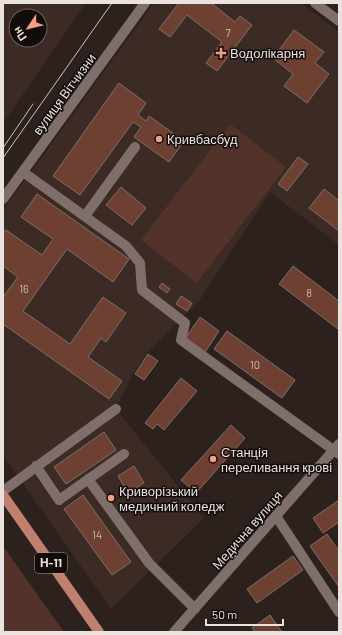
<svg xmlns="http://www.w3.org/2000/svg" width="342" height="635" font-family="Barlow,sans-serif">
<rect width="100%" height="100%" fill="#2d211e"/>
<path fill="#3c2a24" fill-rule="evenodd" d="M 3,3 L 86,3 L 3,123 ZM 16,16 L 40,16 L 40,40 L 16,40 Z
M 154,3 L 301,3 L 339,32 L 339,245 L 270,192 L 199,301 L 149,351 L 132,375 L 116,409 L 204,518 L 111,609 L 3,455 L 3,210 Z"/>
<path fill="#523229" d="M 230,124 L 286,167 L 197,283 L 141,240 Z
M 3,546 L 64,632 L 3,632 Z"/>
<path fill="#6e4032" stroke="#7d6f6a" d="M 179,3 L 211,3 L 235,22 L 240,16 L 252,25 L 217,71 L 206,63 L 222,42 L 187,15 L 170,37 L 159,29 Z
M 294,30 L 324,52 L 315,63 L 329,74 L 307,103 L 284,86 L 293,74 L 273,58 Z
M 119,83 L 146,103 L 138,115 L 146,121 L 149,116 L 184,141 L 169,162 L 134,137 L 141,127 L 133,122 L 80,195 L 53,176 Z
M 298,157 L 308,164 L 287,191 L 278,184 Z
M 121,187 L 146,208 L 132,225 L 106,205 Z
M 324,189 L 339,201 L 339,231 L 309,208 Z
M 37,194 L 129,259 L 113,282 L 67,249 L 23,311 L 70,344 L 103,297 L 126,313 L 106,342 L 101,338 L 88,357 L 122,381 L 109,399 L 3,324 L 3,297 L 18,277 L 3,266 L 3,233 L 6,230 L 42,255 L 53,239 L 21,217 Z
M 293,266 L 339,301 L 338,329 L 279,284 Z
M 162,283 L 170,289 L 167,293 L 159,287 Z
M 181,296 L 192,303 L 187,311 L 176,304 Z
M 200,317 L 219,331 L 204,354 L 184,340 Z
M 227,331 L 295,380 L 282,398 L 214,349 Z
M 148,354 L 158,361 L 144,380 L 135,374 Z
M 181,378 L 197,391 L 164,430 L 157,424 L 153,429 L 145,423 Z
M 231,425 L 245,438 L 196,493 L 181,480 Z
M 104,432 L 116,450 L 66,484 L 54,467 Z
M 134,466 L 144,483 L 128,493 L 118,476 Z
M 83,495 L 131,562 L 112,575 L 64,509 Z
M 339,500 L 339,522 L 323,533 L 313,518 Z
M 327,534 L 339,551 L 339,587 L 310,546 Z
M 293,556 L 303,570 L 257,603 L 247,589 Z
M 270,615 L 282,632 L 255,632 L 252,628 Z"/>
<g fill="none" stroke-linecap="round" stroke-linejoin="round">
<path stroke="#7e6f6b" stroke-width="10" d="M 315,3 L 339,21
M 23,172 L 126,246 L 140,263 L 142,290 L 185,323 L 181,340 L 339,454
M 3,199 L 145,3
M 85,216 L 135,147
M 36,466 L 59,500 L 124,454
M 88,479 L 149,563 L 195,609
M 3,491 L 116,409
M 276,516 L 339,612
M 174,632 L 339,444"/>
<path stroke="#bf816e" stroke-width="10" d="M 3,495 L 99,632"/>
<path stroke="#cbc2bf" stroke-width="1" d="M 3,148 L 33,104
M 3,158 L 112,3"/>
</g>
<g fill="#f39f85" stroke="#120c0b" stroke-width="1.5">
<path d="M219 47h4v4h4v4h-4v4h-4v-4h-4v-4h4z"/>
<circle cx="159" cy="139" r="4"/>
<circle cx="213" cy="459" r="4"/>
<circle cx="111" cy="498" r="4"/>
</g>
<g text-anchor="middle" stroke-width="3" stroke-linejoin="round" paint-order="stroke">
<g font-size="11" fill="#cbbab4">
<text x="228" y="37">7</text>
<text x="24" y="293">16</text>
<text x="309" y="297">8</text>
<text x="255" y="369">10</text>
<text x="97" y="539">14</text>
</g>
<rect fill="#120c0b" stroke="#a9a29f" stroke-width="1" x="35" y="553" width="32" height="20" rx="3"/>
<g font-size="12" font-weight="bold" fill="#eae2df">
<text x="51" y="567">Н-11</text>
</g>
<g font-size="13" fill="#eae2df" stroke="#120c0b" text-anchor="start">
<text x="230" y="58">Водолікарня</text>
<text x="167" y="144">Кривбасбуд</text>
<text x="221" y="457">Станція<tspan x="221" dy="15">переливання крові</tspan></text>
<text x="119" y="496">Криворізький<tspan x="119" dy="15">медичний коледж</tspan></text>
</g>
<g font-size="13" fill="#eae2df" stroke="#120c0b">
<text transform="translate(64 94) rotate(-54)" y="5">вулиця Вітчизни</text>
<text transform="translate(247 530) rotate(-49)" y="5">Медична вулиця</text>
</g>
</g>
<rect width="342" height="635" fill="none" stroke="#eae2df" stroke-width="8"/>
<g transform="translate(28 28) rotate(235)"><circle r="19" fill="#120c0b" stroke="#686260"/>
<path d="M0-3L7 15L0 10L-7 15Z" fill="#f39f85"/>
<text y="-6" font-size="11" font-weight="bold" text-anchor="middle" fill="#eae2df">Пн</text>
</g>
<path d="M206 619v6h77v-6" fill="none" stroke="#eae2df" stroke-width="2"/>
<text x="212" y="619" font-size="12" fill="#eae2df" stroke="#120c0b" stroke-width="3" paint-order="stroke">50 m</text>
</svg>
